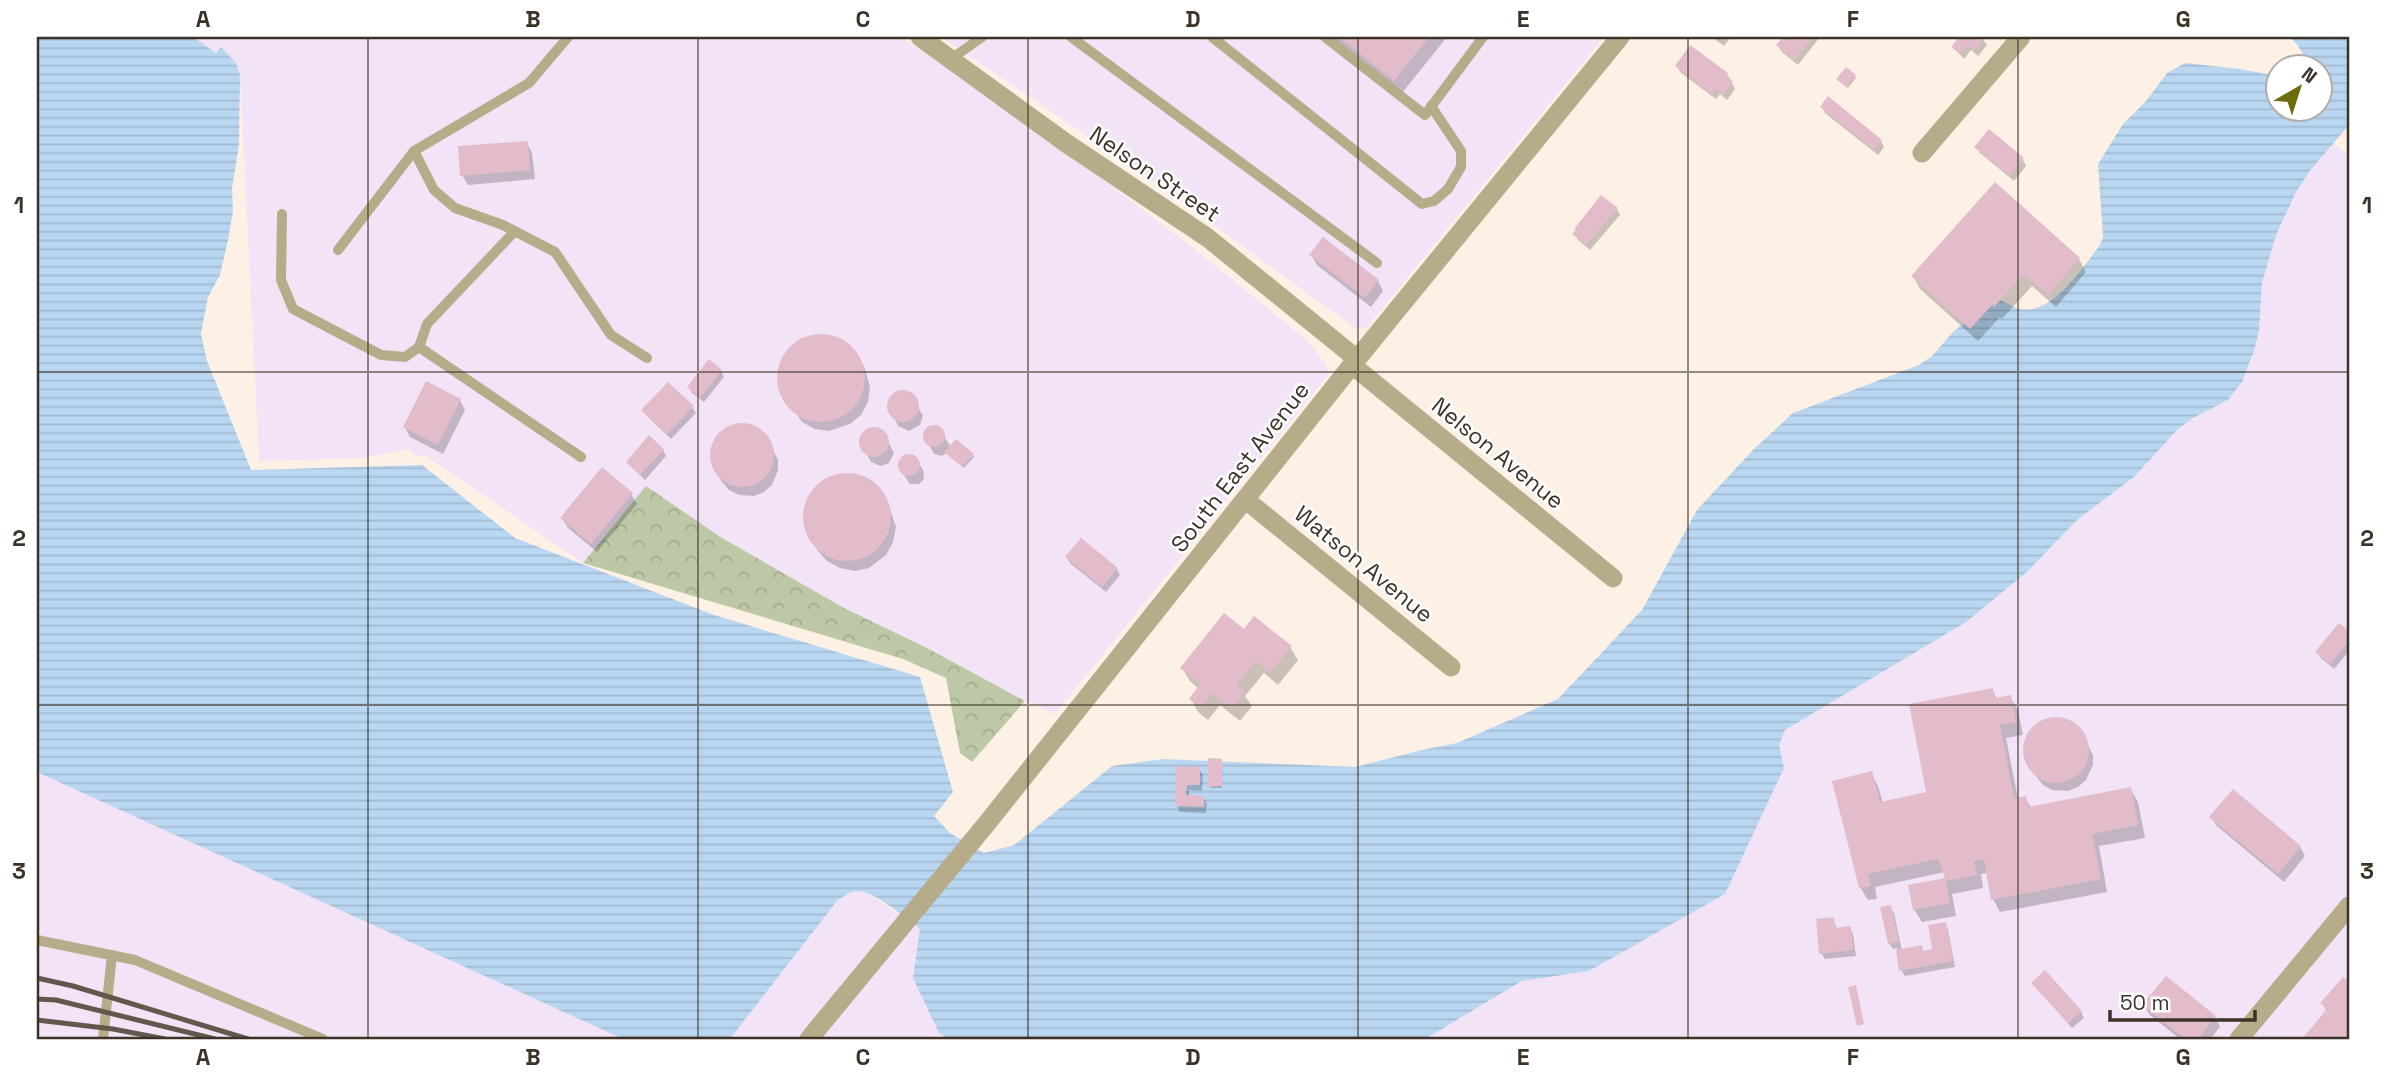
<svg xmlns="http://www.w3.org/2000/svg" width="2386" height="1076" font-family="'Space Grotesk',sans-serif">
<defs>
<pattern id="forest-crowns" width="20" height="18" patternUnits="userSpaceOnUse" patternTransform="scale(1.75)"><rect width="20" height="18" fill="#bdc8a6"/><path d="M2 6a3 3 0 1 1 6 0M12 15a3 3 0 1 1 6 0" fill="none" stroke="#a3ac8f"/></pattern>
<pattern id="water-rules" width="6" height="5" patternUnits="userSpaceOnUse" patternTransform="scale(1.75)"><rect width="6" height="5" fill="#bad7f2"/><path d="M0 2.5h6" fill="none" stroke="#a1b9d0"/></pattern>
</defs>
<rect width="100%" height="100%" fill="#fdf1e6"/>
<path fill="#f2e3f6" d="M 193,37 L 901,37 L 1012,110 L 1197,251 L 1309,342 L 1325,363 L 1329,374 L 1055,714 L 1025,701 L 927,648 L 844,608 L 722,538 L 647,487 L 583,563 L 426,456 L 416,456 L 408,449 L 363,458 L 259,461 L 240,75 L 220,48 L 216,53 Z
M 941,37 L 1604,37 L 1367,327 L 1360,329 L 1355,328 L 1142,173 Z
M 2334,144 L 2349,157 L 2349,1039 L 1425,1039 L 1523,981 L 1589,971 L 1725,894 L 1783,763 L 1779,745 L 1785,730 L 1966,622 L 2027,572 L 2077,520 L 2134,477 L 2178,429 L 2193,418 L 2228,400 L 2242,382 L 2250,365 L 2259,331 L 2262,283 L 2276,235 L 2296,192 L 2309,172 Z
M 37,772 L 623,1039 L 37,1039 Z
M 857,891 L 870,894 L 920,929 L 913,978 L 939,1033 L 948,1039 L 730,1039 L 837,901 L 847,894 Z"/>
<path fill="url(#forest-crowns)" d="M 646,486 L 722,538 L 844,608 L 927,648 L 1025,701 L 972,762 L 960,753 L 946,678 L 903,659 L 583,563 Z"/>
<path fill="url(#water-rules)" d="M 37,37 L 193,37 L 216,53 L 221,47 L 236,63 L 240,75 L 239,144 L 232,189 L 233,211 L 228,240 L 220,275 L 208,297 L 201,334 L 207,361 L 251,470 L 422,465 L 515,538 L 714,615 L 920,677 L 953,792 L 934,816 L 950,833 L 984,853 L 1014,845 L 1112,766 L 1163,759 L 1355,767 L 1422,750 L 1457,743 L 1558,699 L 1642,610 L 1697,510 L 1754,449 L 1793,413 L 1919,365 L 1932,356 L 1953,332 L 1994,299 C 2004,299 2010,307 2020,309 C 2053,315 2083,267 2100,245 L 2103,237 L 2098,164 L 2123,124 L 2146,101 L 2167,73 L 2185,63 L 2240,69 L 2277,76 L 2278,108 L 2320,108 L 2320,66 L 2305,66 C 2306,55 2298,45 2290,37 L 2349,37 L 2349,125 L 2309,172 L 2296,192 L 2276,235 L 2262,283 L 2259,331 L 2254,351 L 2242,382 L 2228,400 L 2193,418 L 2178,429 L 2134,477 L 2077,520 L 2027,572 L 1966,622 L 1785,730 L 1779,745 L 1784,768 L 1725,894 L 1589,971 L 1522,981 L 1425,1039 L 948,1039 L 939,1033 L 913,978 L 920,929 C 904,918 876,891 857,891 C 849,892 844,896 837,901 L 730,1039 L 623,1039 L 37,772 Z"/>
<path fill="#0003" d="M 1332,37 L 1447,37 L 1402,93 Z
M 1712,37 L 1731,37 L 1724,46 Z
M 1785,37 L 1820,37 L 1798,65 L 1782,52 L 1778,46 Z
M 1956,37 L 1981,37 L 1987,45 L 1978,56 L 1971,50 L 1964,59 L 1953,47 L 1958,41 Z
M 1677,66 L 1727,74 L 1735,89 L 1727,100 L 1720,94 L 1716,99 L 1680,72 Z
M 1855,76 L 1856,78 L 1848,88 L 1840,82 Z
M 1822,107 L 1881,141 L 1884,147 L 1878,155 L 1825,113 Z
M 527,143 L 532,153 L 535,179 L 468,185 L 462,175 Z
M 1977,147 L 2023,160 L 2026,166 L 2014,181 L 1980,153 Z
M 1995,185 L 2079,259 L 2086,272 L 2056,307 L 2032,286 L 2002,319 L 2000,317 L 1978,341 L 1920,289 L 1913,276 Z
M 1617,209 L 1620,215 L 1590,250 L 1578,240 L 1575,234 L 1577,231 Z
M 1311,255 L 1378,281 L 1383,291 L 1371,307 L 1317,265 Z
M 820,336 L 835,338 L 847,345 L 864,366 L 870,387 L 868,402 L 861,415 L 850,424 L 829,431 L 815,429 L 802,422 L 783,393 L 780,379 L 782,364 L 789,352 L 800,342 Z
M 721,371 L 724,377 L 704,402 L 692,393 L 689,387 Z
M 900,392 L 911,395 L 923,416 L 920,425 L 909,431 L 898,426 L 889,406 L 892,397 Z
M 460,400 L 465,410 L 443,454 L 410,437 L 405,427 Z
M 692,407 L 696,413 L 671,439 L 647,416 L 643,410 Z
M 741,425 L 752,426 L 761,431 L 768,439 L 778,460 L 778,470 L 772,485 L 764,492 L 754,496 L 739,495 L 729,490 L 722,482 L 712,461 L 712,451 L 718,436 L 731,427 Z
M 932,427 L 939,429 L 951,447 L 972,455 L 974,457 L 964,468 L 947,453 L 942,456 L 934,454 L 924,436 L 926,431 Z
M 872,429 L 883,432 L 894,453 L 889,463 L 881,466 L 871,462 L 861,443 L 864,434 Z
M 663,450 L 666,456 L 645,480 L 628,463 Z
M 907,455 L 917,460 L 923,470 L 924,479 L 919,484 L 910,484 L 900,469 L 900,460 Z
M 838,476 L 853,476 L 873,484 L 889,506 L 896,527 L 893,542 L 886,555 L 869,568 L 855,571 L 840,568 L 827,561 L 817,550 L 806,526 L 805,511 L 814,491 L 825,481 Z
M 631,494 L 637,504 L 597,552 L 568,528 L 562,518 Z
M 1067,558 L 1117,569 L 1120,575 L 1106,592 L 1071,564 Z
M 2339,625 L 2349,633 L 2349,651 L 2334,669 L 2321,658 L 2317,652 Z
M 1245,631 L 1290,647 L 1298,660 L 1278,685 L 1264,673 L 1245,696 L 1252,706 L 1240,721 L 1220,705 L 1208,720 L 1198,712 L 1191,699 L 1199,689 L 1190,681 L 1182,668 Z
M 1992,690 L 1998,700 L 2010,697 L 2018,710 L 2023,735 L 2006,738 L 2018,799 L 2025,798 L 2031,808 L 2130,789 L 2138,802 L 2145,838 L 2099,846 L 2107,892 L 2000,912 L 1993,899 L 1988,873 L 1981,874 L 1983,888 L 1952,894 L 1956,916 L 1922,922 L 1914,909 L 1947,879 L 1945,872 L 1875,887 L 1877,899 L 1868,900 L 1860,887 L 1871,773 L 1878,786 L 1883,803 L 1928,793 Z
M 2050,719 L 2060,719 L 2075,726 L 2082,734 L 2093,755 L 2093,765 L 2086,780 L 2078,787 L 2068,791 L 2052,790 L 2043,785 L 2029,767 L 2025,751 L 2026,740 L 2031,730 L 2040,723 Z
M 1221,760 L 1222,788 L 1211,788 L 1210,786 Z
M 1178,768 L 1199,769 L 1203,775 L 1202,791 L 1189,790 L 1189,797 L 1203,797 L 1207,804 L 1206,813 L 1180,812 L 1177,806 Z
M 2211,817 L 2300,847 L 2305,856 L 2284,882 L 2217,826 Z
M 1890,907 L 1894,913 L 1902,951 L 1921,947 L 1924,952 L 1934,950 L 1945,924 L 1948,930 L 1955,967 L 1905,976 L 1901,970 L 1897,948 L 1893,949 L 1889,943 Z
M 1833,919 L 1837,929 L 1850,928 L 1853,934 L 1856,956 L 1825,959 L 1821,953 Z
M 2343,979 L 2349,984 L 2349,1039 L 2306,1039 L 2327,1012 L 2322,1003 Z
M 2033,983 L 2081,1012 L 2084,1018 L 2072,1028 Z
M 2144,1006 L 2215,1017 L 2220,1027 L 2210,1039 L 2180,1039 L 2150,1015 Z"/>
<path fill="#e3bccb" d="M 1339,37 L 1429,37 L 1394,81 Z
M 1783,37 L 1813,37 L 1794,60 L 1776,45 Z
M 1959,37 L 1982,37 L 1984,38 L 1974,51 L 1967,45 L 1960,54 L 1951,47 Z
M 1690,45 L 1728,73 L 1726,76 L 1733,81 L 1723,95 L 1716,89 L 1712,94 L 1675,66 Z
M 1846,67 L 1856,75 L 1846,87 L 1836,79 Z
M 1828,96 L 1882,140 L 1874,150 L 1820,107 Z
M 1989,129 L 2024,158 L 2010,176 L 1974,147 Z
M 528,141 L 530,170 L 460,176 L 458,146 Z
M 1995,182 L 2080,258 L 2048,295 L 2024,274 L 1994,307 L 1992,305 L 1970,329 L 1911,276 Z
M 1601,195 L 1618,208 L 1586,245 L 1572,234 L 1576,230 L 1574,229 Z
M 1323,237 L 1379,280 L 1365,298 L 1309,255 Z
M777 378a44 44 0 1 1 88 0a44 44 0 1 1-88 0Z
M 709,359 L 722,370 L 700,398 L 687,387 Z
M 426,381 L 461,399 L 438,445 L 403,427 Z
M 668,382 L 694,406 L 667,434 L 641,410 Z
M887 406a16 16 0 1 1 32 0a16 16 0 1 1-32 0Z
M710 455a32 32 0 1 1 64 0a32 32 0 1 1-64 0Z
M923 436a11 11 0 1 1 22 0a11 11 0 1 1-22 0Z
M859 442a15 15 0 1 1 30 0a15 15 0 1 1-30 0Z
M 649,435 L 664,449 L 640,475 L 626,462 Z
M 956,439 L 974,454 L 962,467 L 944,452 Z
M898 465a11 11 0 1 1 22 0a11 11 0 1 1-22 0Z
M 602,467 L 633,493 L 591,544 L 560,518 Z
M803 517a44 44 0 1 1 88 0a44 44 0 1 1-88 0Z
M 1081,538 L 1118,568 L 1102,587 L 1065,557 Z
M 1224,613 L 1244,629 L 1254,616 L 1292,646 L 1270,673 L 1256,661 L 1236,685 L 1245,692 L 1232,709 L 1212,693 L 1200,708 L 1189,699 L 1200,684 L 1180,668 Z
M 2339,623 L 2349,631 L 2349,641 L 2330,664 L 2315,652 Z
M 1993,688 L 1995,698 L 2011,695 L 2016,722 L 2000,725 L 2014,798 L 2026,796 L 2028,807 L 2131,787 L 2138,825 L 2092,834 L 2101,879 L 1991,900 L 1984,860 L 1974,861 L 1977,875 L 1946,881 L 1950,903 L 1913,910 L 1908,885 L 1945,878 L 1938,859 L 1868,874 L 1871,886 L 1859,888 L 1832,781 L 1872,771 L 1880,802 L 1926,792 L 1909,704 Z
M2023 750a33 33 0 1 1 66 0a33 33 0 1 1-66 0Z
M 1208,758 L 1222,759 L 1222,786 L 1208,787 Z
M 1176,766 L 1200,767 L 1200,785 L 1187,785 L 1186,795 L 1204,796 L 1204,807 L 1175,806 Z
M 2233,789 L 2301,846 L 2278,874 L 2209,817 Z
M 1891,905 L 1899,942 L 1888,944 L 1880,907 Z
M 1834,917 L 1835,928 L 1851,926 L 1853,950 L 1819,954 L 1816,919 Z
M 1946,922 L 1953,961 L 1899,971 L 1896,950 L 1922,945 L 1923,951 L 1932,949 L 1928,925 Z
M 2045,970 L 2082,1011 L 2068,1023 L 2031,983 Z
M 2166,976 L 2216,1016 L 2198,1039 L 2185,1039 L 2142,1005 Z
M 2343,977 L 2349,982 L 2349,1039 L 2304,1039 L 2303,1038 L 2327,1009 L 2320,1003 Z
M 1856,985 L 1864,1024 L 1857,1026 L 1848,987 Z"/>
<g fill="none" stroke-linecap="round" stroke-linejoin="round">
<path stroke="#b7ac8a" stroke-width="10" d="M 1071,37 L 1377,263
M 1212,37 L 1422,204 L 1434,201 L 1448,189 L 1461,167 L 1461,151 L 1431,106
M 1325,37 L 1425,115 L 1483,37
M 951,59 L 982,37
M 414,151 L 434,190 L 455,208 L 503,225 L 555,252 L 611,335 L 647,358
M 282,214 L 281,280 L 293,309 L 381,355 L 405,357 L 419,347
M 515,231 L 427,324 L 419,347 L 581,457
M 338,250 L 414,151 L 529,83 L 568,37
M 37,940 L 135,960 L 323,1039
M 103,1039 L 112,955"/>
<path stroke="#b7ac8a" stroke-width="19" d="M 920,37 L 1066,143 L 1208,238 L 1357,359
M 1922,153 L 2021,37
M 1352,365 L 1613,578
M 1246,500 L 1451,667
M 809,1039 L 988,822 L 1352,365 L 1620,37
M 2239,1039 L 2349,906"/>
<path stroke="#64584d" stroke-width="5" d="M 37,978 L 73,986 L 248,1039
M 37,999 L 56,1000 L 215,1039
M 37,1020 L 113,1029 L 165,1039"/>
</g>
<path fill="none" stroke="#3d3227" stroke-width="2" stroke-opacity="0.55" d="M 368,37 L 368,1039M 698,37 L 698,1039M 1028,37 L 1028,1039M 1358,37 L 1358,1039M 1688,37 L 1688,1039M 2018,37 L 2018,1039M 37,372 L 2349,372M 37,705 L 2349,705"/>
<g text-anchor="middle" stroke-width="5" stroke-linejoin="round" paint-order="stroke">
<g font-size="23" fill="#3d3227" stroke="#fff">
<text transform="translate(1155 174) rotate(34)" y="8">Nelson Street</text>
<text transform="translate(1498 453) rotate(39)" y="8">Nelson Avenue</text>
<text transform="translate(1240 467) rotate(-52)" y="8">South East Avenue</text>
<text transform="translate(1364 564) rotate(39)" y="8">Watson Avenue</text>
</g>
</g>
<rect width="2386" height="1076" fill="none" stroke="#ffffff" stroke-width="77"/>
<g transform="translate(2299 88) rotate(39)"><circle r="33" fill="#ffffff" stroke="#b1ada9" stroke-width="2"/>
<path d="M0-5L12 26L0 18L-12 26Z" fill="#6e6c0a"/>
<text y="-10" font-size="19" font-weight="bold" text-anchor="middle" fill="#3d3227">N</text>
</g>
<path d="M2110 1010v10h145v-10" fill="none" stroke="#3d3227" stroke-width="3.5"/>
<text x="2120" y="1010" font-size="21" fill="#3d3227" stroke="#ffffff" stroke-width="5" paint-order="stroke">50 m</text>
<rect x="38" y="38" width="2310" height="1000" fill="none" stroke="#3d3227" stroke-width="2.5"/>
<g font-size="23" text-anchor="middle" font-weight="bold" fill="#3d3227">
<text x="203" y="27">A</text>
<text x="533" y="27">B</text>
<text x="863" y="27">C</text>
<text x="1193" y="27">D</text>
<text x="1523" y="27">E</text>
<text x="1853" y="27">F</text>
<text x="2183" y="27">G</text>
<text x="19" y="213">1</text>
<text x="2367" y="213">1</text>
<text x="19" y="546">2</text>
<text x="2367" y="546">2</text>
<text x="19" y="879">3</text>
<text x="2367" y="879">3</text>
<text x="203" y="1065">A</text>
<text x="533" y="1065">B</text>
<text x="863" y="1065">C</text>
<text x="1193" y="1065">D</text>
<text x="1523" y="1065">E</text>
<text x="1853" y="1065">F</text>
<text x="2183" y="1065">G</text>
</g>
</svg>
